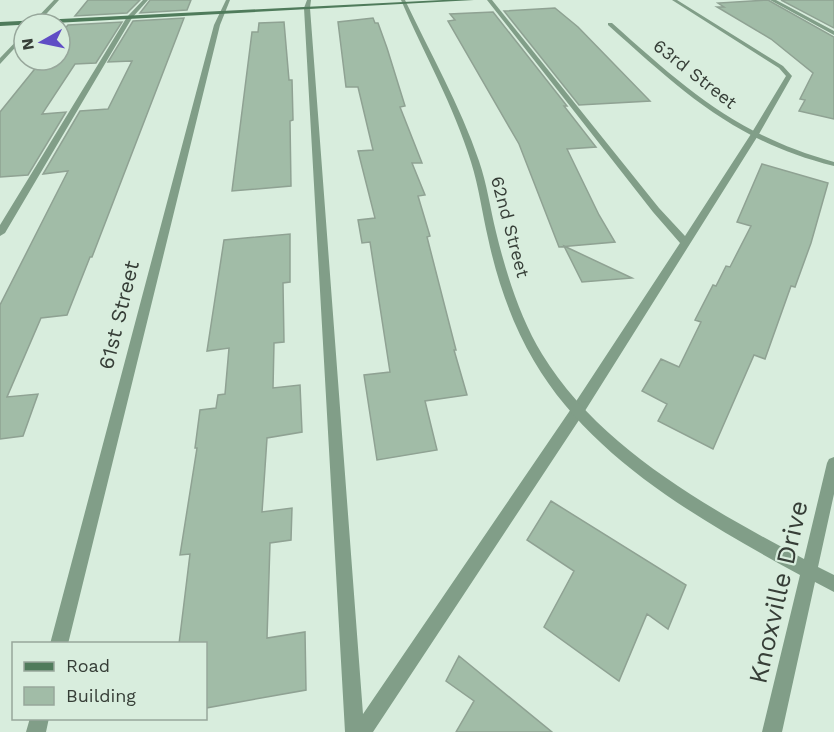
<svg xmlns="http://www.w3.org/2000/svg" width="834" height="732" font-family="'Work Sans',sans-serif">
<rect width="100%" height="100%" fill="#d8eddd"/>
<path fill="#a1bca7" stroke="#8fa293" stroke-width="1.5" d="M 88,0 L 140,0 L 127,13 L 75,16 Z
M 150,0 L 191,0 L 187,10 L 140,13 Z
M 768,0 L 834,37 L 834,119 L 799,111 L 805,100 L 800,99 L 813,73 L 771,39 L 717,7 L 724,7 L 718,3 Z
M 781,0 L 834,0 L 834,28 Z
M 555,8 L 578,27 L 650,101 L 579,105 L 504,11 Z
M 493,12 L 567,106 L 564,106 L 596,147 L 567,149 L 599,215 L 615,242 L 559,247 L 519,144 L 448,21 L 455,20 L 450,14 Z
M 184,18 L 92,257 L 90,257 L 67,315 L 41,318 L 7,397 L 38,394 L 23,436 L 0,439 L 0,305 L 68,171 L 43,174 L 80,111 L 108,109 L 132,61 L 108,62 L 133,21 Z
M 373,18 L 375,23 L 378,23 L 387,48 L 405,106 L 400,107 L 422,163 L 412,163 L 425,195 L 418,196 L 430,236 L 427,237 L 456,350 L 454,350 L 467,395 L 425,401 L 437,450 L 377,460 L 364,375 L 390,372 L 370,242 L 362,243 L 358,220 L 375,218 L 358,151 L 373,150 L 358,87 L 346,87 L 338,22 Z
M 122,22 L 96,63 L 75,64 L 42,114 L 66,112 L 28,175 L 0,177 L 0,112 L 42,60 L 60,60 L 60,34 L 68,25 Z
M 284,22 L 289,80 L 292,80 L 293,120 L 290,121 L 291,186 L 232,191 L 252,32 L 258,32 L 259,23 Z
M 762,164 L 828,183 L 811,243 L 795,287 L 791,286 L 765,359 L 754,355 L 713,449 L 658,421 L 667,404 L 642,391 L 661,359 L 679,367 L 701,322 L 695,320 L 713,285 L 716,286 L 726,266 L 730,267 L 751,226 L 737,222 Z
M 290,234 L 290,282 L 283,283 L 284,342 L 274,343 L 273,388 L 300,385 L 302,432 L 267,438 L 262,512 L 292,508 L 291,540 L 270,543 L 267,638 L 305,632 L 306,690 L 206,708 L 206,644 L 179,644 L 190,554 L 180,555 L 197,448 L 195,448 L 200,410 L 216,408 L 218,395 L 225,394 L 229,348 L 207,351 L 224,240 Z
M 564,246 L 632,278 L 582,282 Z
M 551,501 L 686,585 L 668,629 L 647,614 L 619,681 L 544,627 L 574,571 L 527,540 Z
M 459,656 L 552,732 L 456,732 L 474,701 L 446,681 Z"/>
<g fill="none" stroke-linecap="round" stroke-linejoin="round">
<path fill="#819e88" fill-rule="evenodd" d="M 143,0 L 148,0 L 132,18 L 5,233 L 0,236 L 0,225 L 127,17 Z
M 307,0 L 311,0 L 310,8 L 363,714 L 573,406 L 680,243 L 653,212 L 487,0 L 492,0 L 659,208 L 685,236 L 751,134 L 786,76 L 779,68 L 672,0 L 677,0 L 783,66 L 792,76 L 759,134 L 583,414 L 373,732 L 345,732 L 304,8 Z"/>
<path fill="#819e88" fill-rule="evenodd" d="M 54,0 L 59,0 L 37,24 L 31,24 Z
M 226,0 L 230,0 L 220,25 L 68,644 L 50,644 L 214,25 Z
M 401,0 L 405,0 C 430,53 460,105 479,161 C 487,184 490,208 496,232 C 506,273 520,318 542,354 C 599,448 710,509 804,559 L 827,463 L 829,459 L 834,457 L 834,494 L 818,567 L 834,575 L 834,592 L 815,582 L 782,732 L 762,732 L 800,575 C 702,521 592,460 534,361 C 512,324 497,280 488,238 C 482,213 479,187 471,162 C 454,106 424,54 401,0 Z
M 770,0 L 776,0 L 834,31 L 834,35 Z
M 608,23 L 612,23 C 685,88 736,135 834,162 L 834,166 C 734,141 683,92 608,25 Z
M 24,33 L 24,38 L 0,64 L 0,58 Z
M 30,718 L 49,718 L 46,732 L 26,732 Z"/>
<path fill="#4f7b5b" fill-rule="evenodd" d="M 443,0 L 474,0 L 0,26 L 0,22 Z"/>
</g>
<g text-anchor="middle" stroke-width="4.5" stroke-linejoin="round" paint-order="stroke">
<g font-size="18" fill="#363e37" stroke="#d8eddd">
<text transform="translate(695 74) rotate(38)" y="6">63rd Street</text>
<text transform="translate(510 227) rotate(75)" y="6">62nd Street</text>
</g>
<g font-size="21" fill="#363e37" stroke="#d8eddd">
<text transform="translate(119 315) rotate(-76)" y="7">61st Street</text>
</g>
<g font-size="26" fill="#363e37" stroke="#d8eddd">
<text transform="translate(778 592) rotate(-77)" y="9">Knoxville Drive</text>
</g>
</g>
<rect x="12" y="642" width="195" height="78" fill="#d8eddd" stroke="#97a79b" stroke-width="1.5"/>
<rect x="24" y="662" width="30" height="9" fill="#4f7b5b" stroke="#97a79b" stroke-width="1.5"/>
<text x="66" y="672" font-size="18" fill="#363e37">Road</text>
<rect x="24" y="687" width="30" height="18" fill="#a1bca7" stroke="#97a79b" stroke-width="1.5"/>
<text x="66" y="702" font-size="18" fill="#363e37">Building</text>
<g transform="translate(42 42) rotate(261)"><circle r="28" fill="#d8eddd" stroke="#97a79b" stroke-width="1.5"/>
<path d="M0-4.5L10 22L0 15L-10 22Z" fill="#5f4dc5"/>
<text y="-9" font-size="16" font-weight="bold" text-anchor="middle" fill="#363e37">N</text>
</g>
</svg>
